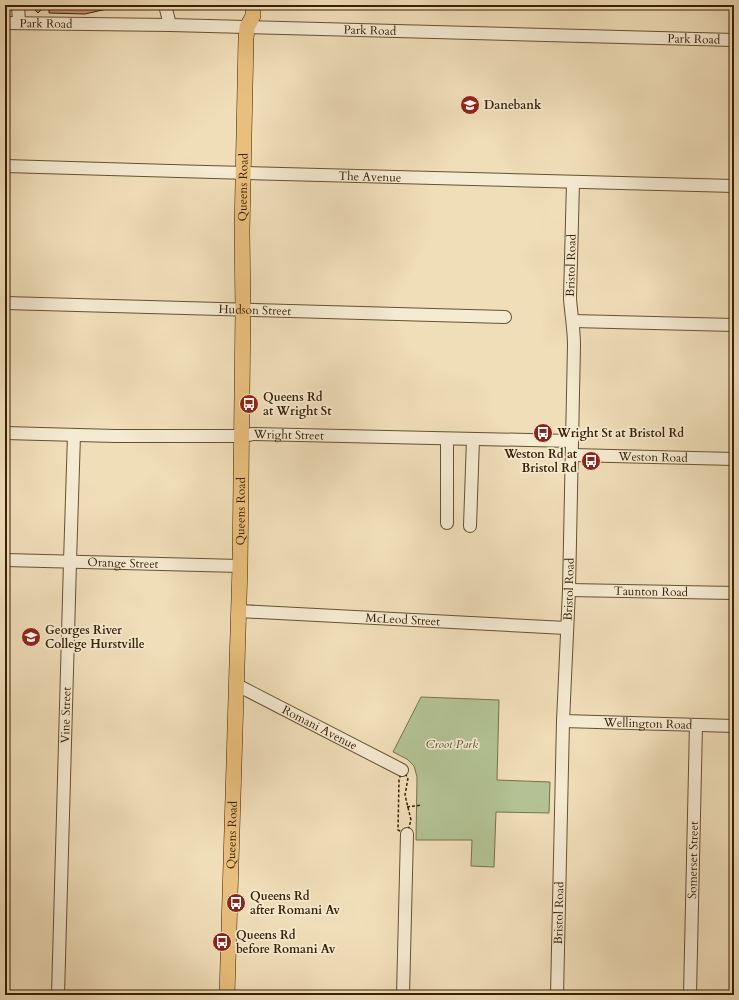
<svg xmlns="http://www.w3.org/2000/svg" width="739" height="1000" font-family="Cardo,serif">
<rect width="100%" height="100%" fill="#f0deb9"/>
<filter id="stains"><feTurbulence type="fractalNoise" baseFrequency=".005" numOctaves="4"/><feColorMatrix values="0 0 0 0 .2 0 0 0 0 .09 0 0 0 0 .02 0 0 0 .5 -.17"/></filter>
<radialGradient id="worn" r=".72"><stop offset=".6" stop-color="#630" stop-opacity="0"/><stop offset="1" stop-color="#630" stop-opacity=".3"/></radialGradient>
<path fill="#b3c294" stroke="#77714c" d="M 421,697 L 499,700 L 497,780 L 550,782 L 549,813 L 496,812 L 494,867 L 471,866 L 472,840 L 416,840 L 417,777 L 414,766 L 407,759 L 393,752 Z"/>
<path fill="#d1917d" stroke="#3b2003" d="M 30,5 L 46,5 L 38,13 Z
M 49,5 L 111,5 L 111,8 L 85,14 L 49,13 Z"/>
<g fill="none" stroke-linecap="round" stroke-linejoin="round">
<g stroke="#685030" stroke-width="14">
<g id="minor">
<path d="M 18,5 L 19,23"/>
<path d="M 165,5 L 170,25"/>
<path id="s1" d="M 5,23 L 170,25 L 734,40"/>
<path id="s2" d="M 5,166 C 248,173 491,181 734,186"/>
<path id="s3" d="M 5,303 L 505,317"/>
<path d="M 573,321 L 734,325"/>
<path id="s4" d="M 5,433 L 115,436 L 242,436 L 253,434 L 572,441"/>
<path id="s5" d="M 572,455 L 734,459"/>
<path d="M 447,523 L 447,439"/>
<path d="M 470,526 L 473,439"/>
<path id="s6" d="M 5,560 L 240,566"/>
<path id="s7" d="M 569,590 L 734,593"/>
<path id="s8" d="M 239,611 L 566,628"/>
<path id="s9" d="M 237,685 L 402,770"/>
<path id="s10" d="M 563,721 L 734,726"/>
<path id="s11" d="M 58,995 L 70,562 L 74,435"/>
<path d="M 403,995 L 407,834"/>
<path id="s12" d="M 557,995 L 563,721 L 569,590 L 574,345 C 574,329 571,314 570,298 L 573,183"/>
<path id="s13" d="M 690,995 L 696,725"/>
</g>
</g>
<g stroke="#3b2003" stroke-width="16">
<g id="major">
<path id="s14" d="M 227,995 L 240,566 L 243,310 L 242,231 L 246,39 L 247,27 L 253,16 L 253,5"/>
</g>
</g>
<path stroke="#3b2003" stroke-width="1.5" stroke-dasharray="3 2" stroke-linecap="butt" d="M 402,770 L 408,778 L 405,795 L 411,820 L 407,834 L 398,830 L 399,780 Z
M 407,807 L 422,805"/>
<use href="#minor" stroke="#f5ead2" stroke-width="12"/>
<use href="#major" stroke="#e8bf7c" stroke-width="15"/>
</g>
<defs>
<g id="school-disc" transform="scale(1)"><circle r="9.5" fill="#8f2418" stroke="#f5ead2"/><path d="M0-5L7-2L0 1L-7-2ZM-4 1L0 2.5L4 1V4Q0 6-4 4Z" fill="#fff"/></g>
<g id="bus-disc" transform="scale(1)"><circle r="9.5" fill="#8f2418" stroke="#f5ead2"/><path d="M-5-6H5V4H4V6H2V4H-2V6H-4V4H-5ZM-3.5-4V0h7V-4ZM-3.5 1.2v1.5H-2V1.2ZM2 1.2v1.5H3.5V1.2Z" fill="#fff"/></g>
</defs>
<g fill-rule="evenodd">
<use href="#school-disc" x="470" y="105"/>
<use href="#bus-disc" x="249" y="404"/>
<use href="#bus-disc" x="543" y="433"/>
<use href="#bus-disc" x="591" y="461"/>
<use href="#school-disc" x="31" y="637"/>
<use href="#bus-disc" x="236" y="903"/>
<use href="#bus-disc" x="222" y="942"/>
</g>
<g text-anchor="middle" stroke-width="3.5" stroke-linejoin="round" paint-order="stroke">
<g font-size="12" fill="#3b2003" stroke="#f5ead2">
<text dy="4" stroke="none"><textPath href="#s1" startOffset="41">Park Road</textPath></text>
<text dy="4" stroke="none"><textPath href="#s1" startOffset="365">Park Road</textPath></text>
<text dy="4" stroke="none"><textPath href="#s1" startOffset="689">Park Road</textPath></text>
<text dy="4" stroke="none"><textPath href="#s2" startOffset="365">The Avenue</textPath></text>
<text dy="4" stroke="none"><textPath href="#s14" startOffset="808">Queens Road</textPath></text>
<text dy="4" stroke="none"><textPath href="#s12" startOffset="730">Bristol Road</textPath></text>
<text dy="4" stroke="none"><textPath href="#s3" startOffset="250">Hudson Street</textPath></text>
<text dy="4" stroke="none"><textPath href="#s4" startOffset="284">Wright Street</textPath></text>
<text dy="4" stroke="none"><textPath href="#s5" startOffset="81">Weston Road</textPath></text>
<text dy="4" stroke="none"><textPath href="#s14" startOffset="484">Queens Road</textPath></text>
<text dy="4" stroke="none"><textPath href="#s6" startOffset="118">Orange Street</textPath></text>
<text dy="4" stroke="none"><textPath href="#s12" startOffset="406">Bristol Road</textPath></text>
<text dy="4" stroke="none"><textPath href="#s7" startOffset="82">Taunton Road</textPath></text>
<text dy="4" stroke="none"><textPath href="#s8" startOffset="164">McLeod Street</textPath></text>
<text dy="4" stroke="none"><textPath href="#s11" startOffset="280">Vine Street</textPath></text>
<text dy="4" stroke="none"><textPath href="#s10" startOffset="85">Wellington Road</textPath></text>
<text dy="4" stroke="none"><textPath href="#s9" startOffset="93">Romani Avenue</textPath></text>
<text dy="4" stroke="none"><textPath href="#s14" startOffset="160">Queens Road</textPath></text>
<text dy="4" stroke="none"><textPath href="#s13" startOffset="135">Somerset Street</textPath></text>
<text dy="4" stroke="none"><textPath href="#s12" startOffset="82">Bristol Road</textPath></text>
</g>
<g font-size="12" font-weight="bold" fill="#3b2003" stroke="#f5ead2" text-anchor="start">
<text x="484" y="109">Danebank</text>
<text x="263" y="401">Queens Rd<tspan x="263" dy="14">at Wright St</tspan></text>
<text x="557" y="437">Wright St at Bristol Rd</text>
<text x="577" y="458" text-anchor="end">Weston Rd at<tspan x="577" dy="14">Bristol Rd</tspan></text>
<text x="45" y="634">Georges River<tspan x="45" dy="14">College Hurstville</tspan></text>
<text x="250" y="900">Queens Rd<tspan x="250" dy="14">after Romani Av</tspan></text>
<text x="236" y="939">Queens Rd<tspan x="236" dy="14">before Romani Av</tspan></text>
</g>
<g font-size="12" font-style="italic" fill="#5f512e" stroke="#f5ead2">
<text x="452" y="748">Croot Park</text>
</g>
</g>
<rect width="739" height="1000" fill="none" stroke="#f0deb9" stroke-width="20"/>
<rect x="6" y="6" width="727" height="988" fill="none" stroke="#3b2003" stroke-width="2"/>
<rect x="10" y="10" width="719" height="980" fill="none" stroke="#3b2003"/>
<rect width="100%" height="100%" filter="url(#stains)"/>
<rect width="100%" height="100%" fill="url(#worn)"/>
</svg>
